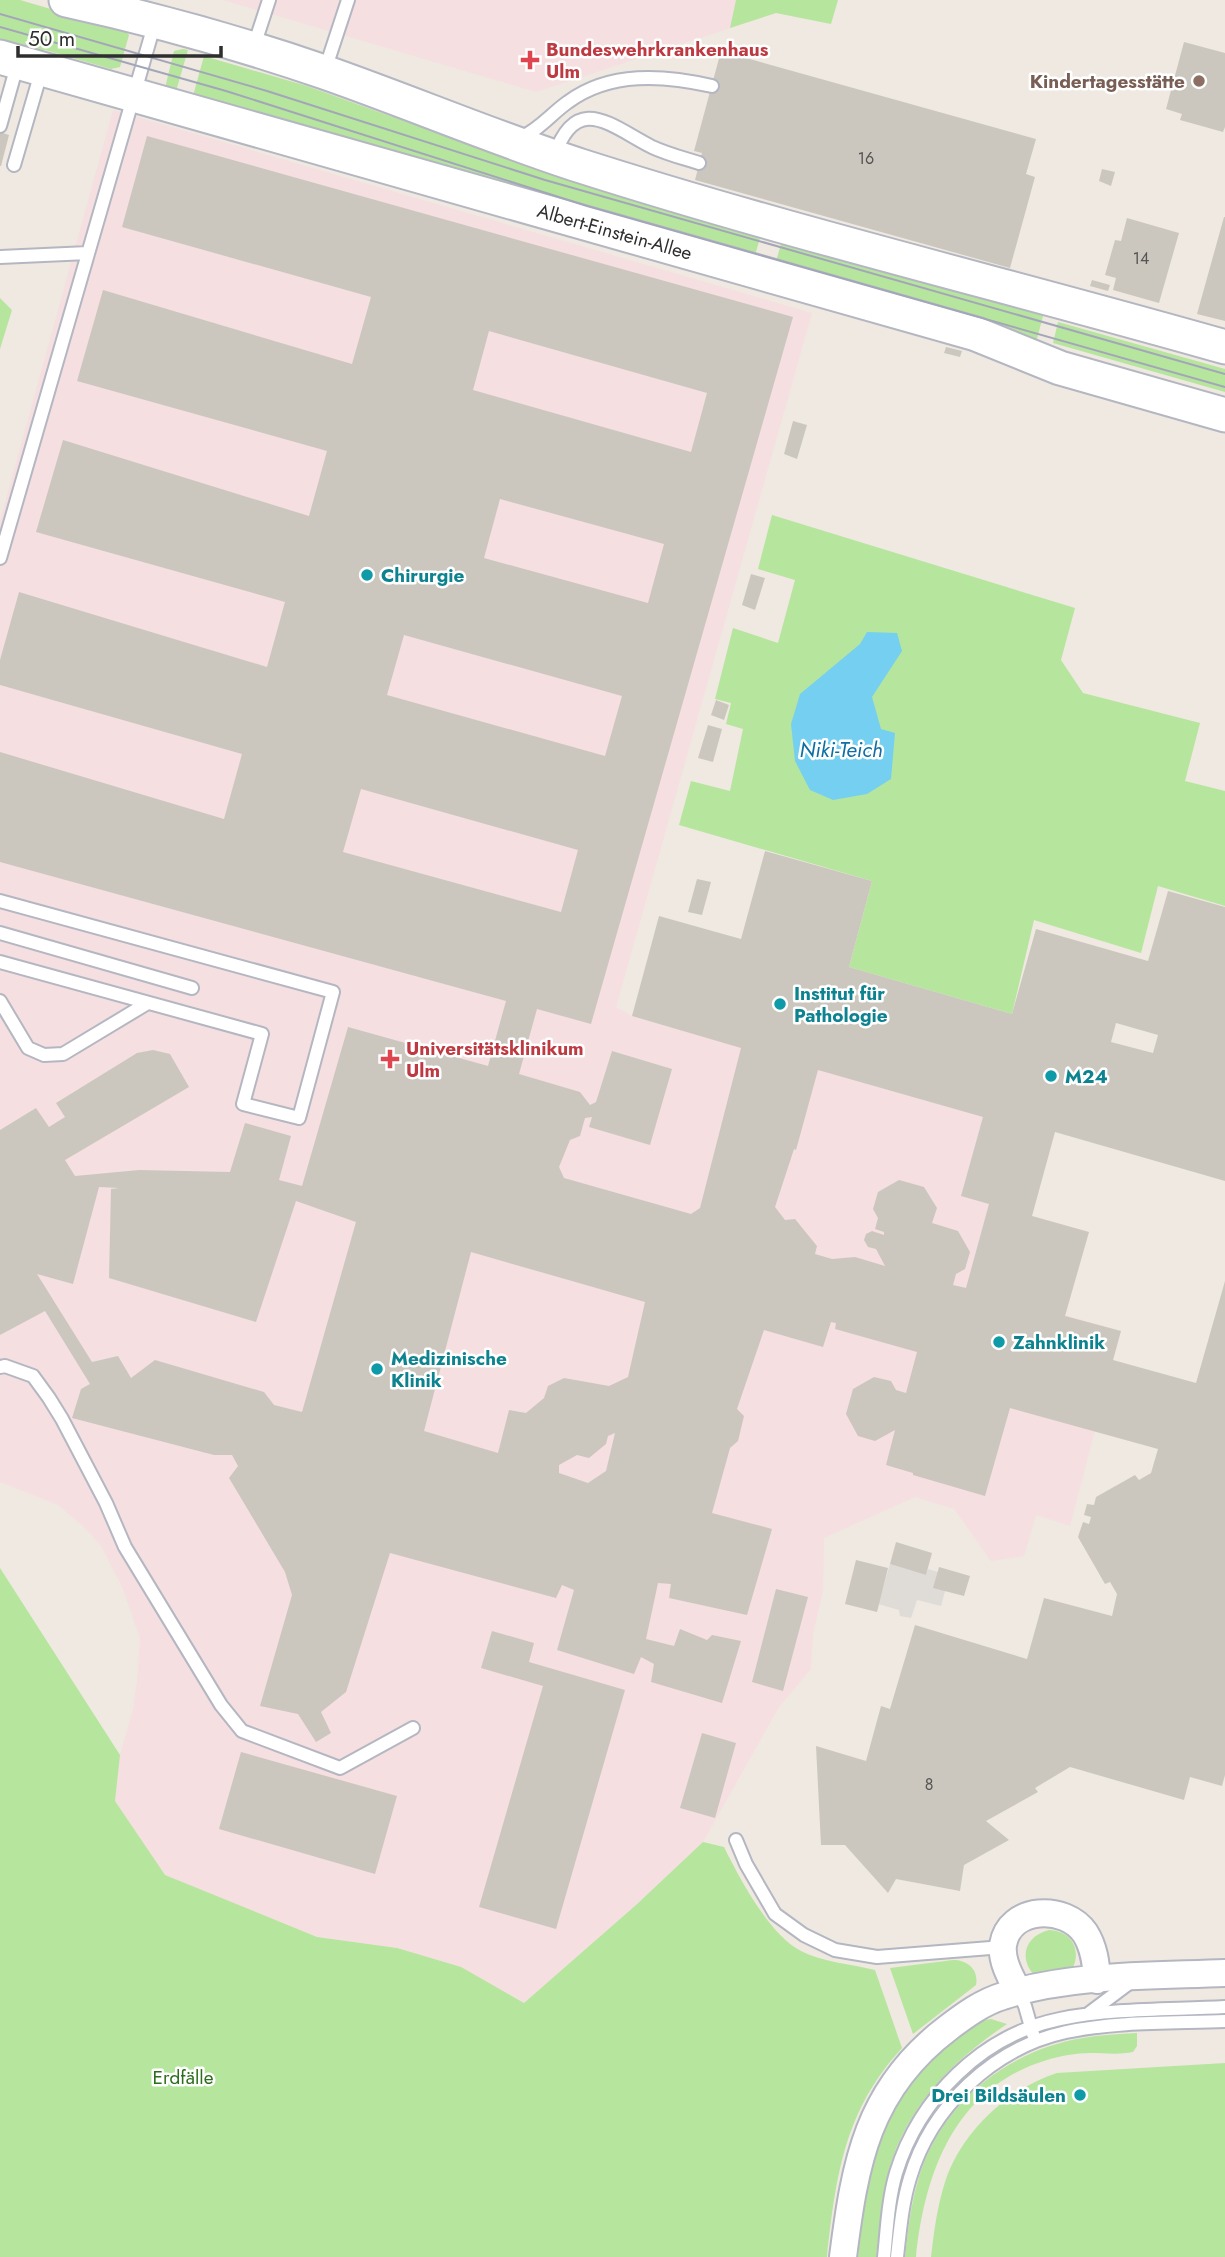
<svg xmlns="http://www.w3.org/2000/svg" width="1225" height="2257" font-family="Jost,sans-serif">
<rect width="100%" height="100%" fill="#efe9e1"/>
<path fill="#f5dfe0" d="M 223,0 L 780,0 L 776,13 L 536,92 Z
M 113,110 L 812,313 L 616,1007 L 632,1016 L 976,1115 L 1055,1132 L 1032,1216 L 1089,1232 L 1065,1315 L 1121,1331 L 1070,1526 L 1036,1515 L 1024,1556 L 991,1561 L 954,1509 L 915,1497 L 824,1538 L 823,1591 L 813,1634 L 811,1669 L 779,1707 L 703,1842 L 636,1905 L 524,2003 L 512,1995 L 397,1948 L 317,1937 L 164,1875 L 115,1801 L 120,1755 L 133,1709 L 137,1681 L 140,1638 L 122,1587 L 101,1546 L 85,1528 L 58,1505 L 0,1482 L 0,521 Z"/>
<path fill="#b6e59e" d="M 0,0 L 20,0 L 126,31 L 129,35 L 120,67 L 111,69 L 45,50 L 20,52 L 0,48 Z
M 736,0 L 838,0 L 831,24 L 776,13 L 730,28 Z
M 183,49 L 188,50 L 174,98 L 164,92 L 174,51 Z
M 204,56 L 307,86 L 390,116 L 414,121 L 763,228 L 753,262 L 191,103 Z
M 784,234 L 1046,305 L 1034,350 L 774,268 Z
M 0,298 L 12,310 L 0,349 Z
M 1058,322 L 1225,369 L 1225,392 L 1053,343 Z
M 772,515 L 1075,608 L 1061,660 L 1083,693 L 1200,723 L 1185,781 L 1225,791 L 1225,906 L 1158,886 L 1141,953 L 1034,920 L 1012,1014 L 849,967 L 872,881 L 679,825 L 691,781 L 730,791 L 743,729 L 726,724 L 731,703 L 715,699 L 733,628 L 778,643 L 795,580 L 758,569 Z
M 0,1568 L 120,1755 L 115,1801 L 165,1875 L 317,1937 L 397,1948 L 461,1967 L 524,2003 L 636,1905 L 703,1842 L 724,1847 C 739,1877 769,1935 801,1951 C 822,1962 851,1964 875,1970 L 902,2048 C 844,2111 836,2176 827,2257 L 0,2257 Z
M 1049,1930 C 1072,1931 1082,1950 1072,1970 L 1035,1976 C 1018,1958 1025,1936 1049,1930 Z
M 953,1960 C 968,1960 979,1970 976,1985 L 913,2034 L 890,1968 Z
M 991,2019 L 1007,2024 C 950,2062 901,2112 886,2182 C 881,2207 879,2232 876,2257 L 858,2257 C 865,2192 871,2140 911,2085 C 922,2070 934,2054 950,2042 C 963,2032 975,2021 991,2019 Z
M 1137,2033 L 1137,2046 L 1133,2052 C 1119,2055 1104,2053 1090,2053 C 1076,2053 1060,2056 1047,2060 C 956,2087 925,2170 916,2257 L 905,2257 C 908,2230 911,2203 919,2177 C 941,2104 1007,2050 1083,2038 C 1100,2035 1119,2034 1137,2033 Z
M 1225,2063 L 1225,2257 L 931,2257 C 934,2232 937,2207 945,2182 C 962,2131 1008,2089 1057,2073 Z"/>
<path fill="#dfdcd8" d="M 890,1564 L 926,1575 L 928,1569 L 938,1572 L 945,1591 L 941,1606 L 917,1600 L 911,1618 L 900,1616 L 899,1610 L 878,1604 Z"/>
<path fill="#75cff0" d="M 867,632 L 897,633 L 902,651 L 872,697 L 881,729 L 895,733 L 891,779 L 867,794 L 833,800 L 810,790 L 795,761 L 791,724 L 800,694 L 860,644 Z"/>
<path fill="#cbc7bf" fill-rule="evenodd" d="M 1184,42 L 1225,53 L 1225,127 L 1223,132 L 1180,120 L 1182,114 L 1166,109 Z
M 721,51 L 1036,139 L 1026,174 L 1035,177 L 1010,268 L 695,180 L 702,153 L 694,151 Z
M 0,132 L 9,135 L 1,166 L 0,166 Z
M 147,136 L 793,317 L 591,1024 L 537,1009 L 519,1074 L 580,1092 L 590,1105 L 596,1102 L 612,1051 L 672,1069 L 650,1145 L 589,1127 L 592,1117 L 585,1118 L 580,1136 L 570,1140 L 559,1167 L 564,1178 L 691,1214 L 700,1208 L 741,1048 L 632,1016 L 659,916 L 741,939 L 765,851 L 872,881 L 849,967 L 1012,1014 L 1036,929 L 1148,961 L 1168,891 L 1225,907 L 1225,1181 L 1055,1132 L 1032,1216 L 1089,1232 L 1065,1316 L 1121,1331 L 1113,1360 L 1196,1383 L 1225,1281 L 1225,1775 L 1222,1786 L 1190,1777 L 1184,1800 L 1070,1767 L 1035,1788 L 1038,1792 L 986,1821 L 1009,1840 L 964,1865 L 960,1891 L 896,1879 L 888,1893 L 845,1845 L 821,1845 L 816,1746 L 866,1761 L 881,1706 L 890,1709 L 915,1625 L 1027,1659 L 1044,1598 L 1112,1616 L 1117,1594 L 1110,1582 L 1105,1584 L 1078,1537 L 1083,1522 L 1089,1524 L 1091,1517 L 1084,1515 L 1087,1504 L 1094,1505 L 1096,1497 L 1135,1475 L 1139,1480 L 1151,1473 L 1158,1449 L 1010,1408 L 985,1496 L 913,1475 L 913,1473 L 886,1465 L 895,1430 L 875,1441 L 858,1436 L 846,1414 L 853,1389 L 874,1377 L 891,1381 L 896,1390 L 906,1393 L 917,1352 L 835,1329 L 836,1323 L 831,1322 L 823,1347 L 764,1330 L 737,1409 L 744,1416 L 738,1441 L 730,1448 L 712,1513 L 772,1529 L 747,1615 L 669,1598 L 671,1584 L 658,1583 L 646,1639 L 674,1646 L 680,1629 L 707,1640 L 712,1635 L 741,1641 L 722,1703 L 651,1682 L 654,1664 L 641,1657 L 634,1674 L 557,1650 L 574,1590 L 562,1585 L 556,1598 L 390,1553 L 346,1692 L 321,1712 L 331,1733 L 316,1742 L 298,1714 L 260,1706 L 292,1595 L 285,1572 L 229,1478 L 238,1466 L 232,1455 L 214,1455 L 72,1418 L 81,1389 L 90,1384 L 45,1311 L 0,1335 L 0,1130 L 36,1108 L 49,1127 L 65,1117 L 56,1103 L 137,1053 L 153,1050 L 170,1054 L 189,1087 L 65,1160 L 75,1176 L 139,1170 L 230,1172 L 245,1123 L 291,1136 L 279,1180 L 302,1186 L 348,1027 L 488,1066 L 506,1001 L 0,862 L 0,752 L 224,819 L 242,754 L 0,685 L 0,660 L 19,592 L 267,667 L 285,602 L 36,532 L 63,440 L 309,516 L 327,451 L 77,381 L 103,290 L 352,364 L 371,297 L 122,227 ZM 489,331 L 707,393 L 691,452 L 473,390 ZM 500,499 L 664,544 L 648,603 L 484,558 ZM 404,635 L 622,696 L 605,756 L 387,695 ZM 361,789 L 578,850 L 561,912 L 343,852 ZM 1116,1023 L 1158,1035 L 1153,1053 L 1111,1042 ZM 818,1070 L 983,1117 L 961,1196 L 989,1204 L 966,1288 L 953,1285 L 956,1274 L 965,1269 L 970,1252 L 958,1231 L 932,1223 L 937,1208 L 924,1187 L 899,1180 L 878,1192 L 873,1209 L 878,1218 L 875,1229 L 884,1232 L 884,1235 L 872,1231 L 866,1234 L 864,1240 L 868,1247 L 876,1249 L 885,1266 L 855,1257 L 832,1259 L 815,1254 L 817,1246 L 795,1219 L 785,1220 L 775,1207 L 794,1149 L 796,1150 ZM 99,1187 L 119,1188 L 111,1189 L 109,1278 L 256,1322 L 296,1201 L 356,1222 L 302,1412 L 274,1405 L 264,1392 L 155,1360 L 131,1378 L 118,1356 L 92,1362 L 37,1274 L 73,1284 ZM 471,1252 L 645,1302 L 628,1377 L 609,1386 L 564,1378 L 548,1386 L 544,1398 L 526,1413 L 509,1410 L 498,1453 L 424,1431 ZM 615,1433 L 606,1471 L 588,1483 L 559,1473 L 559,1465 L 577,1455 L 589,1458 L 606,1444 L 608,1436 Z
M 1102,169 L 1115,172 L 1111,186 L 1099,181 Z
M 1224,217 L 1225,217 L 1225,321 L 1197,314 Z
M 1127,218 L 1179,233 L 1159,303 L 1113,290 L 1116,278 L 1105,275 L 1115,240 L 1121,241 Z
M 1092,280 L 1110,285 L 1108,291 L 1090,286 Z
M 946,347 L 962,351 L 960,357 L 944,353 Z
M 793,421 L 807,425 L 797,459 L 784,454 Z
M 751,574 L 765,578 L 755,610 L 742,605 Z
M 716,700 L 729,705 L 724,720 L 711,715 Z
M 708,725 L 722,729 L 713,762 L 698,758 Z
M 697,879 L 711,882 L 702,915 L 688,912 Z
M 896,1542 L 932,1553 L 926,1575 L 890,1564 Z
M 856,1560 L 888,1568 L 877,1612 L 845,1604 Z
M 939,1567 L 970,1576 L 964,1596 L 933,1588 Z
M 776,1589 L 808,1597 L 783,1691 L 752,1682 Z
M 492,1631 L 534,1643 L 529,1662 L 625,1690 L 556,1929 L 479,1907 L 543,1686 L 481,1668 Z
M 702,1733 L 736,1743 L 715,1818 L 680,1808 Z
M 241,1752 L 397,1796 L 375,1874 L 219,1829 Z"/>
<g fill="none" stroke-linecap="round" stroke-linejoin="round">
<g stroke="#b4b7c1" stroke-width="16">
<path id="service" d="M 254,46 L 269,0
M 325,70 L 348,0
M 0,126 L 18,62
M 520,138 C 539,130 552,113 568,102 C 610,71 664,75 712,86
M 554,157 C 576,91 611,126 652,147 C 667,154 683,158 699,163
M 14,165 L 42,69
M 0,257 L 88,253
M 0,558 L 155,22
M 0,901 L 333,992 L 299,1118 L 243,1104 L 262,1034 L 0,962
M 0,933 L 192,988
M 0,1001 L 28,1048 L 44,1055 L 63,1054 L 146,1004
M 0,1367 L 5,1366 L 33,1376 L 49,1398 L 62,1419 L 106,1503 L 125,1547 L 221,1705 L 242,1731 L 340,1768 L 413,1728
M 736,1840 L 746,1864 L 775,1914 L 804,1935 L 835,1950 L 877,1957 L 1003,1947
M 1018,1991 L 1025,2006 L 1033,2034
M 1088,2014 L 1132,1981
M 884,2257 C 887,2229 888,2200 896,2173 C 919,2098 982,2035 1060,2019 C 1114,2008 1171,2010 1225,2007
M 897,2257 C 900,2231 902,2204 910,2178 C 931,2107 993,2048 1066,2032 C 1117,2021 1173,2023 1225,2021"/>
</g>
<g stroke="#b4b7c1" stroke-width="30">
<path id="minor" d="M 1018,1991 C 1011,1978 1001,1961 1003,1945 C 1009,1906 1065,1904 1085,1933 C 1094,1947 1096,1963 1097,1980
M 843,2257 C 855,2163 867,2089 948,2028 C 965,2015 983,2002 1003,1996 C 1069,1974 1155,1976 1225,1973"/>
</g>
<g stroke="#b4b7c1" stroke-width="37">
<g id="tertiary">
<path d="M 66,0 C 153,19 240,43 324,72 C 410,102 494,138 581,166 C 794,234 1011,286 1225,347"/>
<path id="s1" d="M 0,57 L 976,334 L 1060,368 L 1225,415"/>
</g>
</g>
<use href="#service" stroke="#fff" stroke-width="12"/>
<use href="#minor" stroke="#fff" stroke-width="26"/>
<use href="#tertiary" stroke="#fff" stroke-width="33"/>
<path stroke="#a3a6b8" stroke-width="2" d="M 0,14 L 267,91 L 545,180 L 1225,374
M 0,27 L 226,91 L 587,206 L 1225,387"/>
</g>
<g fill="#e0444e" stroke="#fff" stroke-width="2.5">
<path d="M526.5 49.5h7v7h7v7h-7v7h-7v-7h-7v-7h7z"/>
<path d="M386.5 1048.5h7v7h7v7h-7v7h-7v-7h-7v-7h7z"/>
</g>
<circle fill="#8d6e63" stroke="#fff" stroke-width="2.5" cx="1199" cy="81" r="7"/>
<g fill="#0f9aa8" stroke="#fff" stroke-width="2.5">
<circle cx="367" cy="575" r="7"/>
<circle cx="780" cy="1004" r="7"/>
<circle cx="1051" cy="1076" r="7"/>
<circle cx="999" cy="1342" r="7"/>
<circle cx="377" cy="1369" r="7"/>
<circle cx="1080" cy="2095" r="7"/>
</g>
<g text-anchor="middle" stroke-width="5" stroke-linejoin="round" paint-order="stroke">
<g font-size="16" fill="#555452">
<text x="866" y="164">16</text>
<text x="1141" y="264">14</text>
<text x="929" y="1790">8</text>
</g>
<g font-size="19" font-weight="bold" fill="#be3a42" stroke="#fff" text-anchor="start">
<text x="546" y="56">Bundeswehrkrankenhaus<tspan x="546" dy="22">Ulm</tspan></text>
<text x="406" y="1055">Universitätsklinikum<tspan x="406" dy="22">Ulm</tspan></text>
</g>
<g font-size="19" font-weight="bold" fill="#785e54" stroke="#fff" text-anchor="end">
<text x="1185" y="88">Kindertagesstätte</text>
</g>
<g font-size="19" fill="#2e2e2e" stroke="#fff">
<text dy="7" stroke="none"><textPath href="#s1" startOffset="639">Albert-Einstein-Allee</textPath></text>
</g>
<g font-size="19" font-weight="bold" fill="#0d838f" stroke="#fff" text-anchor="start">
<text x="381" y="582">Chirurgie</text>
<text x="794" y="1000">Institut für<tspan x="794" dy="22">Pathologie</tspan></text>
<text x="1065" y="1083">M24</text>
<text x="1013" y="1349">Zahnklinik</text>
<text x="391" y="1365">Medizinische<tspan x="391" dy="22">Klinik</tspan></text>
<text x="1066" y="2102" text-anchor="end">Drei Bildsäulen</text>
</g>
<g font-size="19" fill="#2c6e1b" stroke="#fff">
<text x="183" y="2084">Erdfälle</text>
</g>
<g font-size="21" font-style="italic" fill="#0d6fa3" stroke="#fff">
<text x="841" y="757">Niki-Teich</text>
</g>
</g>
<path d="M18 46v10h203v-10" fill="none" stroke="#2e2e2e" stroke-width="3.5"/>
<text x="28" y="46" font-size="21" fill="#2e2e2e" stroke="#ffffff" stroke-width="5" paint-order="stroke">50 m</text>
</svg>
